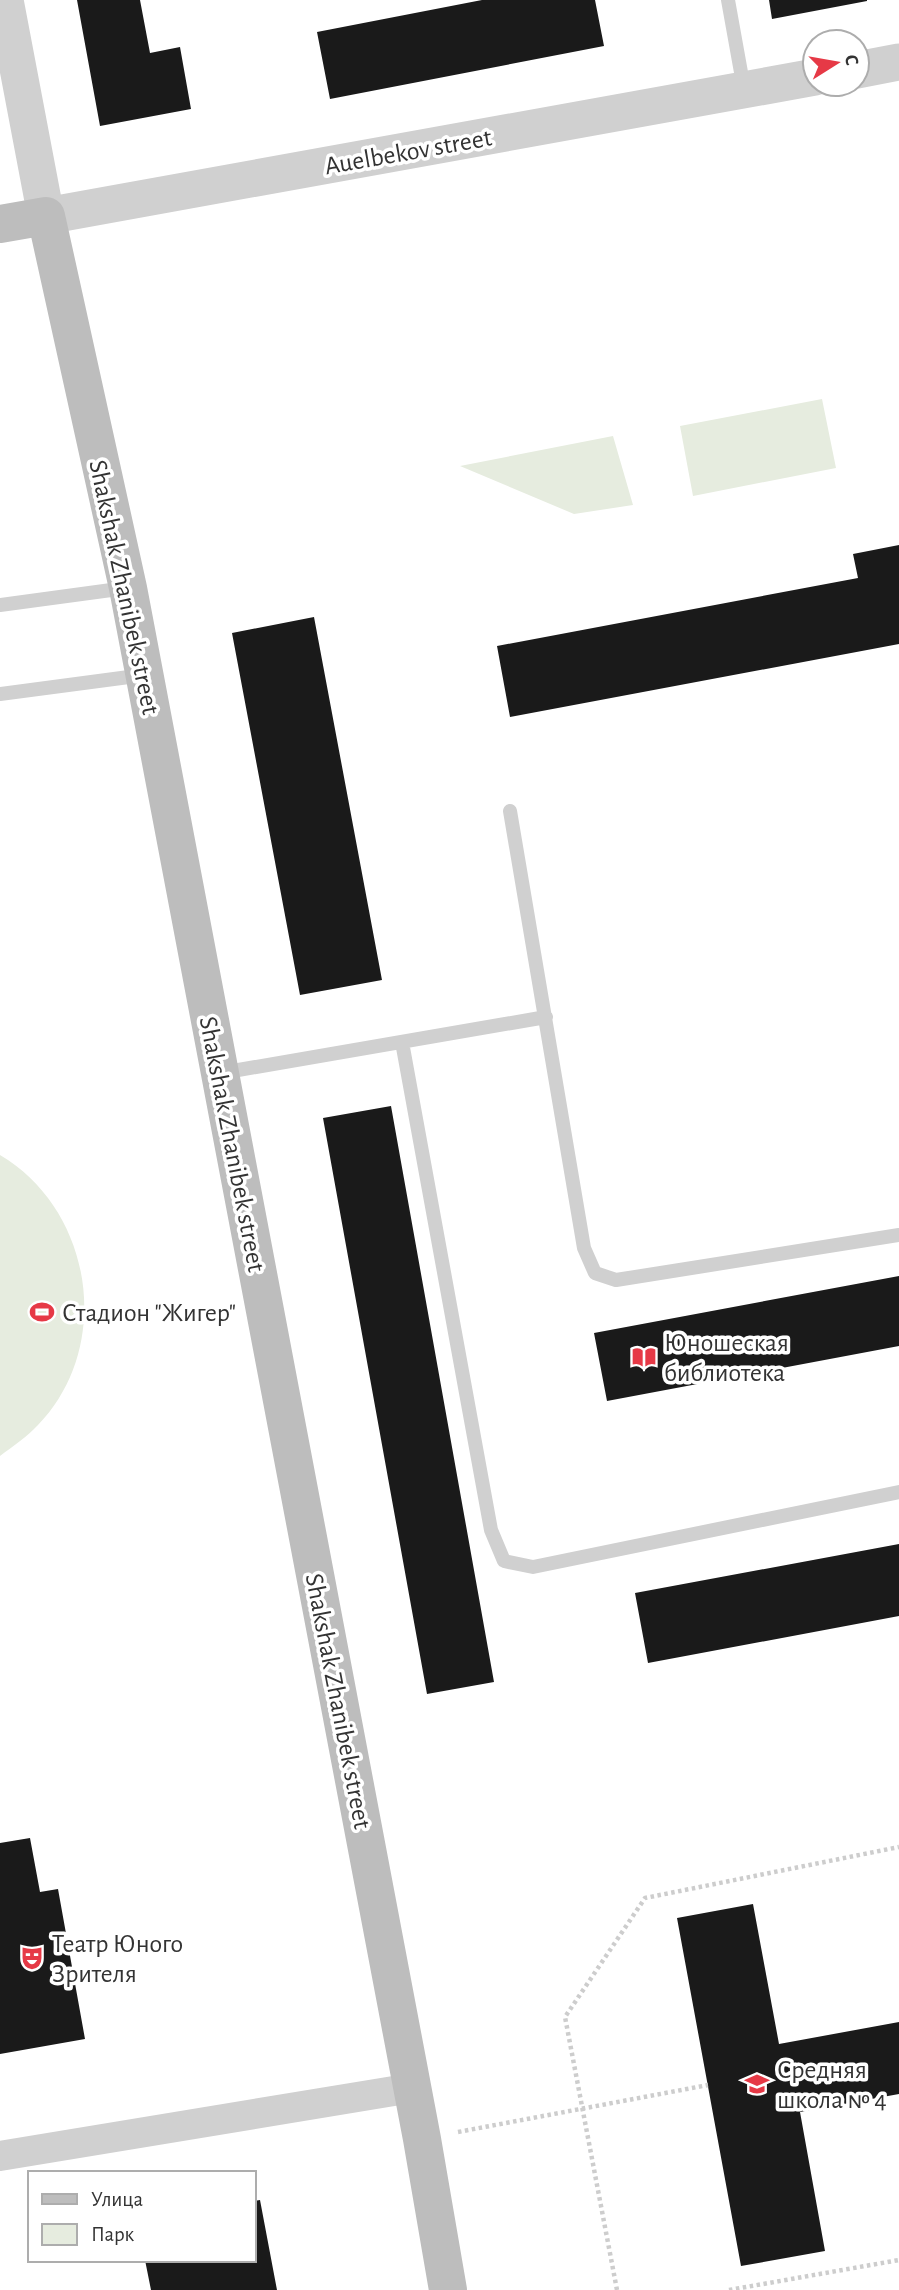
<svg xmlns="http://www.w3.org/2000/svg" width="899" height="2290" font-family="'Alegreya Sans',sans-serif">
<rect width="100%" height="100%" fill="#fff"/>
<path fill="#e6ecdf" d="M 822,399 L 836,468 L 693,496 L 680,426 Z
M 613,436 L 633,505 L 574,514 L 460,466 Z
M 0,1155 C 93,1210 114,1346 38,1425 C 27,1437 13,1446 0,1456 Z"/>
<path fill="#1a1a1a" d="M 77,0 L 140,0 L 150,53 L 180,47 L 191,109 L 100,126 Z
M 482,0 L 595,0 L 604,46 L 330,99 L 317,32 Z
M 769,0 L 867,0 L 867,1 L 772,19 Z
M 899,545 L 899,644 L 510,717 L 497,646 L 858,578 L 853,554 Z
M 314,617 L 382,980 L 300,995 L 232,633 Z
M 391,1106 L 494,1682 L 427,1694 L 323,1118 Z
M 899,1276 L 899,1346 L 607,1401 L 594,1333 Z
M 899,1544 L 899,1616 L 648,1663 L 635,1593 Z
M 30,1838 L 40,1892 L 58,1889 L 85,2039 L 0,2054 L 0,1843 Z
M 753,1904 L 779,2044 L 899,2022 L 899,2094 L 800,2112 L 825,2251 L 741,2266 L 677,1918 Z
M 260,2200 L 277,2290 L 151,2290 L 145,2260 L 254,2260 L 254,2201 Z"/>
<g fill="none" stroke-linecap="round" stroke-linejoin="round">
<path stroke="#cdcdcd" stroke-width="4.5" stroke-dasharray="3.5 3.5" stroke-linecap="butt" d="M 458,2132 L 708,2085
M 617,2290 L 565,2017 L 645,1898 L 899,1847
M 729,2290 L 899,2260"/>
<path stroke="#d0d0d0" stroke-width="14" d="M 728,0 L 744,89
M 0,605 L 126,588
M 0,694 L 144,675
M 510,811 L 584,1248 L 595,1273 L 616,1280 L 899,1235
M 402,1042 L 491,1530 L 504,1561 L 533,1567 L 899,1492
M 221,1073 L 546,1017"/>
<path stroke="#d0d0d0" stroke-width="30" d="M 0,2156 L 412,2088"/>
<path stroke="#d0d0d0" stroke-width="37" d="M 5,0 L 46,216 L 815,77
M 857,70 L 899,62"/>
<path stroke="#bdbdbd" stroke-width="38" d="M 0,224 L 46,216 L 128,588 L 422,2139 L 448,2290"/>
</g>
<defs>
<g id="stadium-bare" transform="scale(1.89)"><path d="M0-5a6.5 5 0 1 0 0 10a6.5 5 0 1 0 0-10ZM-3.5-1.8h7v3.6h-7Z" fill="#e63946" stroke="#fff" stroke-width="2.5" paint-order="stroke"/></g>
<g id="library-bare" transform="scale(1.89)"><path d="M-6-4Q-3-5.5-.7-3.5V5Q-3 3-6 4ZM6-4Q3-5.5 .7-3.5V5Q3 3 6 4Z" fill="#e63946" stroke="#fff" stroke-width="2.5" paint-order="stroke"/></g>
<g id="theatre-bare" transform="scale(1.89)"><path d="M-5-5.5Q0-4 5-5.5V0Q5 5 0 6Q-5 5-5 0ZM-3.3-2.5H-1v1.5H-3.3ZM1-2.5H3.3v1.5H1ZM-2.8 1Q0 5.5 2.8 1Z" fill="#e63946" stroke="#fff" stroke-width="2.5" paint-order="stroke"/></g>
<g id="school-bare" transform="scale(1.89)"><path d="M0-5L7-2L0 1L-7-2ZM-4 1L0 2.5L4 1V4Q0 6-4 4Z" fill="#e63946" stroke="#fff" stroke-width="2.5" paint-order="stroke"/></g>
</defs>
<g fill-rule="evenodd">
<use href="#stadium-bare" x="42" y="1312"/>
<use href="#library-bare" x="644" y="1357"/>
<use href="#theatre-bare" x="32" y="1958"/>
<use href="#school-bare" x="757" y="2084"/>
</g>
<g text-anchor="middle" stroke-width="7" stroke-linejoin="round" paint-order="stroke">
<g font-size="26" fill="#333" stroke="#fff">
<text transform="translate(408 151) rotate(-10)" y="9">Auelbekov street</text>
<text transform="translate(125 587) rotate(78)" y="9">Shakshak Zhanibek street</text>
<text transform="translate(233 1144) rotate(79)" y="9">Shakshak Zhanibek street</text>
<text transform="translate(339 1701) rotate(79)" y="9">Shakshak Zhanibek street</text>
</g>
<g font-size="26" fill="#333" stroke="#fff" text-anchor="start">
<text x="62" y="1321">Стадион "Жигер"</text>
<text x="664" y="1351">Юношеская<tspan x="664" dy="30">библиотека</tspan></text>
<text x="52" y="1952">Театр Юного<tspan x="52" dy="30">Зрителя</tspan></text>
<text x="777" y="2078">Средняя<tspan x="777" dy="30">школа № 4</tspan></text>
</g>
</g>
<rect x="28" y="2171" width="228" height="91" fill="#ffffff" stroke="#adadad" stroke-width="2"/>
<rect x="42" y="2194" width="35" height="10" fill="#bdbdbd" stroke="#adadad" stroke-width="2"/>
<text x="91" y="2206" font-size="21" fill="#333333">Улица</text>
<rect x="42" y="2224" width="35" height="21" fill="#e6ecdf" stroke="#adadad" stroke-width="2"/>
<text x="91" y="2241" font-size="21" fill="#333333">Парк</text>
<g transform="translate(836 63) rotate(79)"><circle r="33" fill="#ffffff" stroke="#adadad" stroke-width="2"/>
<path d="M0-5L12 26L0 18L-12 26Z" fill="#e63946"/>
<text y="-10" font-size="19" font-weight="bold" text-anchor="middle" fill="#333333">С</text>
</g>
</svg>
